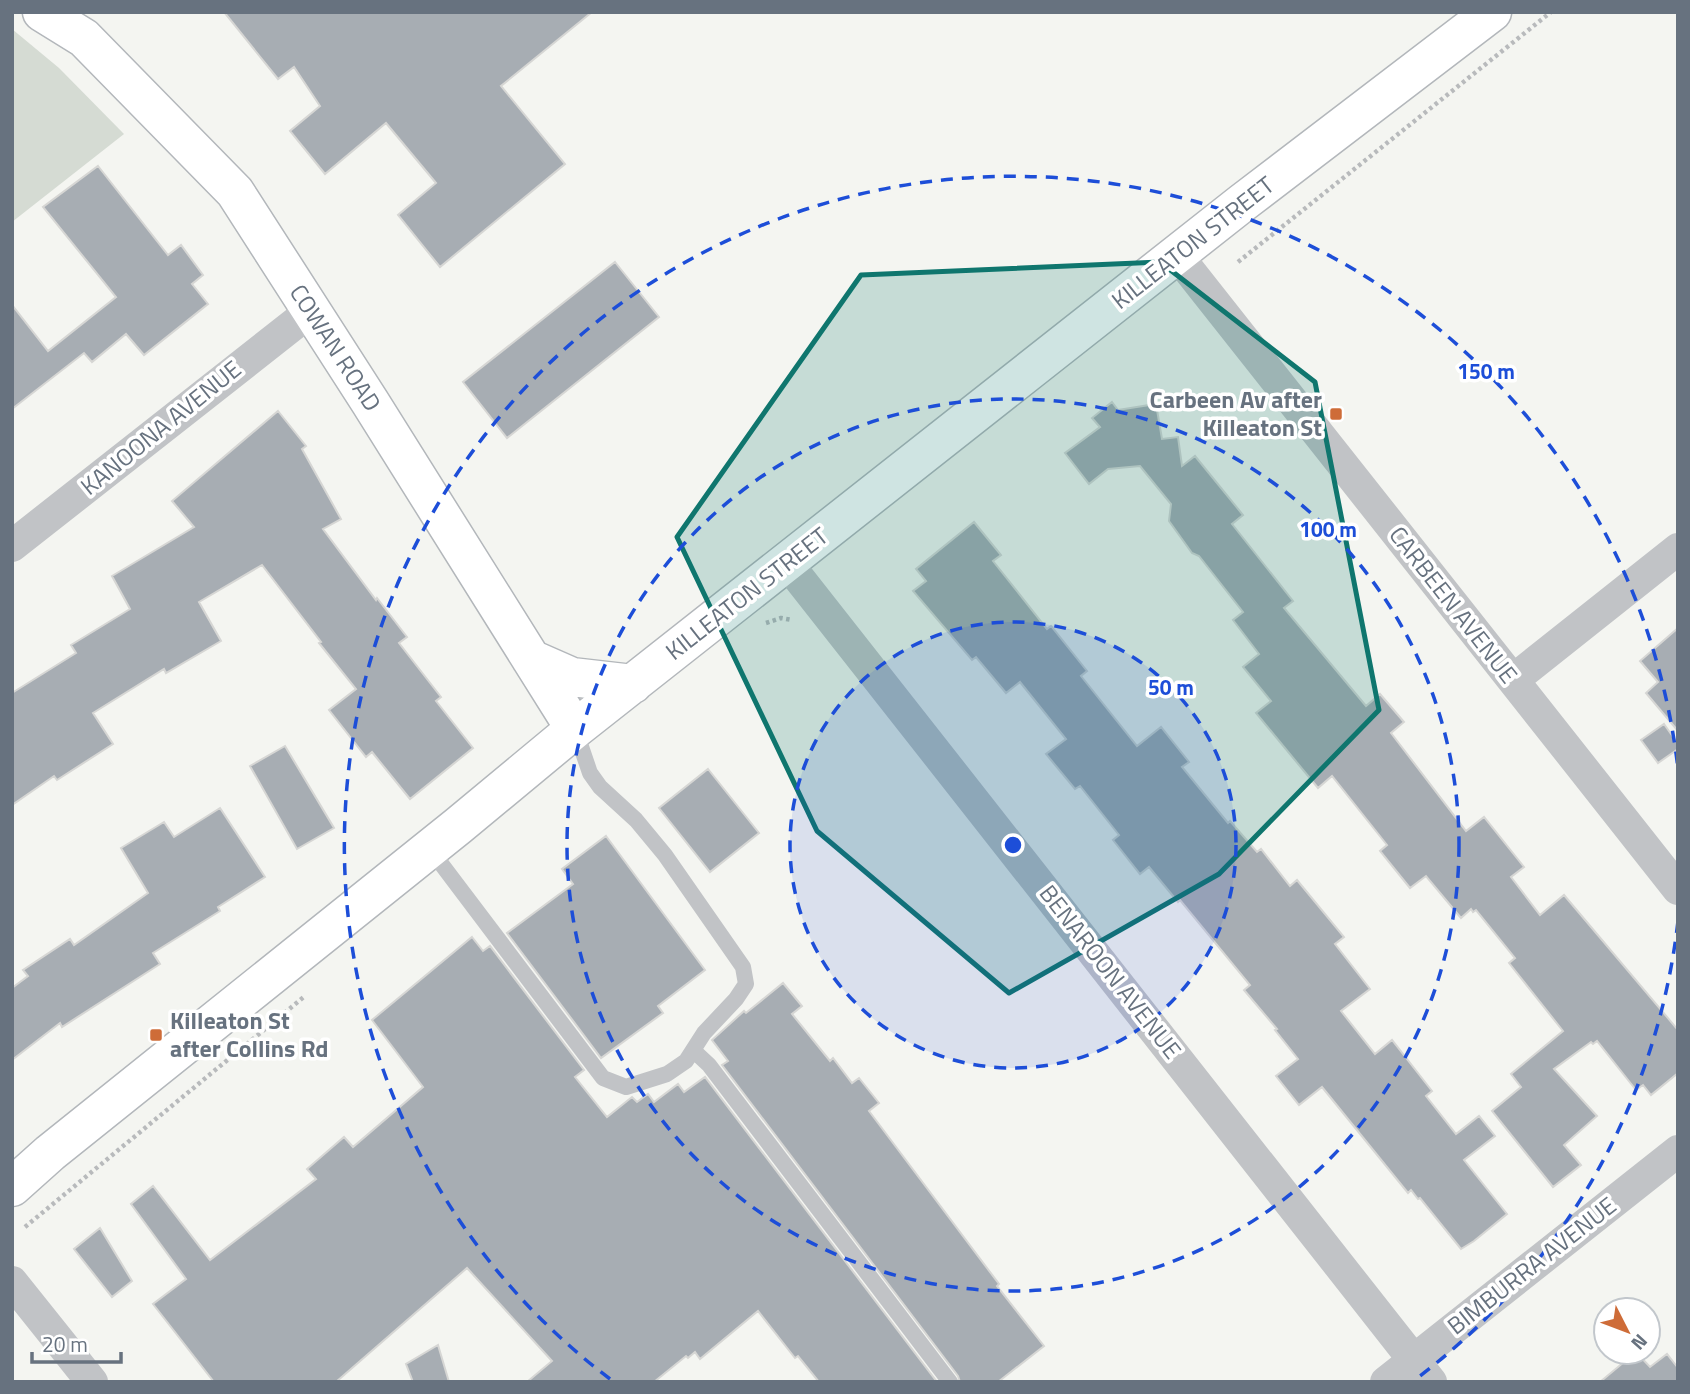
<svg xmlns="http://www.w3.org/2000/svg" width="1690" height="1394" font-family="'Titillium Web',sans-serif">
<rect width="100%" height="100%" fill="#f4f5f1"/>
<path fill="#d5dbd3" d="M 12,29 L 59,68 L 124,134 L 12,222 Z"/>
<path fill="#a7adb3" stroke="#d6d6d4" stroke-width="2" d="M 224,12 L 592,12 L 501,86 L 565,164 L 440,267 L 398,215 L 436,183 L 386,123 L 325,174 L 290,131 L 320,106 L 294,67 L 278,79 Z
M 98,166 L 168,255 L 181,245 L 203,275 L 192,284 L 208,304 L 144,355 L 126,334 L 92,362 L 84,353 L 12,409 L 12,305 L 48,351 L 116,297 L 43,207 Z
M 615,262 L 659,317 L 507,438 L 463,382 Z
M 1112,402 L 1118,410 L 1156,404 L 1162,439 L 1178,437 L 1182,466 L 1195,456 L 1243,515 L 1232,524 L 1293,601 L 1284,608 L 1366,706 L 1380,694 L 1404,722 L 1391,733 L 1466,831 L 1484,817 L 1524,867 L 1511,877 L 1540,915 L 1564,895 L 1678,1030 L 1678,1073 L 1651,1095 L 1643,1085 L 1636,1090 L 1597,1041 L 1593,1044 L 1591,1042 L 1554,1069 L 1597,1116 L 1564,1145 L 1581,1165 L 1553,1187 L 1492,1111 L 1521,1087 L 1511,1074 L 1563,1031 L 1509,963 L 1515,958 L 1476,910 L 1473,912 L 1471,909 L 1461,918 L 1426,876 L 1410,888 L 1380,851 L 1387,845 L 1332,776 L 1318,788 L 1256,713 L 1271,701 L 1243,667 L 1259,654 L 1233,620 L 1243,612 L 1199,556 L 1192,553 L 1169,521 L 1171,504 L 1140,466 L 1108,469 L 1089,484 L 1065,453 L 1100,427 L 1092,418 Z
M 278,411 L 306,446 L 302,449 L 341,519 L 323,529 L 376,600 L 377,598 L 407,637 L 399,643 L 441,697 L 436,701 L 473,748 L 410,799 L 372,752 L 366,757 L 329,710 L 356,689 L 319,643 L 321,642 L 262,565 L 199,602 L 221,641 L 166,673 L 164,669 L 93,713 L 113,744 L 57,780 L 54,776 L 12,805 L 12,693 L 76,653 L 71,645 L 130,609 L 112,576 L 194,527 L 172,501 Z
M 974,522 L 1001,555 L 993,561 L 1047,629 L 1051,626 L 1087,671 L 1081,676 L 1137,746 L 1161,727 L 1189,762 L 1182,767 L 1228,823 L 1230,821 L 1257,852 L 1261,849 L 1290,886 L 1297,880 L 1344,937 L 1335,944 L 1370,989 L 1341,1011 L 1375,1054 L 1392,1040 L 1432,1091 L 1426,1096 L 1456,1134 L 1479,1116 L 1495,1136 L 1464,1160 L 1507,1214 L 1474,1241 L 1461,1249 L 1420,1198 L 1418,1199 L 1411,1190 L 1408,1193 L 1322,1087 L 1299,1105 L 1276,1076 L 1298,1059 L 1275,1030 L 1277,1029 L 1244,990 L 1250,985 L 1180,900 L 1178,902 L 1149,867 L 1140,874 L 1113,840 L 1119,835 L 1080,786 L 1075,789 L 1046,754 L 1066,739 L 1020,682 L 1006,693 L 976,657 L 972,660 L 913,591 L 926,581 L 916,569 Z
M 1678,628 L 1678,731 L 1646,693 L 1658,682 L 1640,661 Z
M 1664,724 L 1678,744 L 1678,749 L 1658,763 L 1641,740 Z
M 285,746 L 334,828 L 297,849 L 250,766 Z
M 708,769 L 759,833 L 710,872 L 659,808 Z
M 220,808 L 265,877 L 218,907 L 220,911 L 153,953 L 160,964 L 62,1027 L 60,1023 L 12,1060 L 12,988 L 28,976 L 23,970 L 70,939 L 74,945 L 148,893 L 121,848 L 164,822 L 174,837 Z
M 606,836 L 705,970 L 658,1006 L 663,1013 L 601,1058 L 507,933 L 573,884 L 562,869 Z
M 472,937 L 483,951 L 490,946 L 584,1070 L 575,1077 L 607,1117 L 632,1097 L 637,1102 L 648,1094 L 654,1102 L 678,1084 L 684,1092 L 705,1077 L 937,1382 L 819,1382 L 798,1356 L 795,1358 L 758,1311 L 700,1359 L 695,1352 L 688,1358 L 686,1356 L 654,1382 L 527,1382 L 552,1361 L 467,1268 L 336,1382 L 214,1382 L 153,1304 L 186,1279 L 131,1204 L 153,1186 L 210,1260 L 316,1179 L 307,1169 L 344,1137 L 353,1147 L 423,1087 L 372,1020 Z
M 783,983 L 802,1006 L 792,1014 L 830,1061 L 833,1058 L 852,1083 L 859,1078 L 879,1103 L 869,1111 L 999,1284 L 997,1286 L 1044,1346 L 998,1382 L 960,1382 L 958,1376 L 722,1065 L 728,1061 L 712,1040 L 744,1011 L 746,1013 Z
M 100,1228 L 132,1281 L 112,1297 L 74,1249 Z
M 438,1345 L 449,1382 L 413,1382 L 406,1364 Z
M 1636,1352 L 1650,1367 L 1667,1354 L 1678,1368 L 1678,1382 L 1600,1382 Z"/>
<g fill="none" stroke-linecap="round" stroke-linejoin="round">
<g stroke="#b3b7bb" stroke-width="41">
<path id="secondary" d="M 42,12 L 84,38 L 235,192 L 370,402 L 575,729
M 531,659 L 572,677 L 633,684
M 12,1187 L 50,1153 L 458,826 L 575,729 L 1242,203 L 1492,12"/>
</g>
<path stroke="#b8babc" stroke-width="4.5" stroke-dasharray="3.5 3.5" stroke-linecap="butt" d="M 1238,262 L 1551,12
M 766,623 L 781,618 L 792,620
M 25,1227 L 305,996"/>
<path stroke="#c1c3c6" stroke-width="16" d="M 430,849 L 603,1078 L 626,1087 L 667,1074 L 686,1061 L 704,1033 L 736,999 L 746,984 L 743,967 L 665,855 L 636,820 L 600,787 L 590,773 L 575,729
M 694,1051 L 709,1065 L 950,1382"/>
<path stroke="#c1c3c6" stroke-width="32" d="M 1177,255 L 1678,889
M 12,546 L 312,310
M 787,563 L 1431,1382
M 1513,680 L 1678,549
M 12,1282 L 92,1382
M 1386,1382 L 1678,1151"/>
<use href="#secondary" stroke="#fff" stroke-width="38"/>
</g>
<path fill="#0f766e" fill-opacity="0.2" stroke="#0f766e" stroke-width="5" stroke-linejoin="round" d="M 1160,262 L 1315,382 L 1379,710 L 1219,874 L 1009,993 L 817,831 L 677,537 L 861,275 Z"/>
<circle cx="1013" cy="845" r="223" fill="#1d4ed8" fill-opacity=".12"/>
<g fill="none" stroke="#1d4ed8" stroke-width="3.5" stroke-dasharray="12 9">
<circle cx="1013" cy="845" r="223"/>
<circle cx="1013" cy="845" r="446"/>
<path d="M1678 921A669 669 0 0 1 1416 1379M610 1379A669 669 0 1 1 1678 769"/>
</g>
<g fill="#ce6c38" stroke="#fff" stroke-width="2.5">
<rect x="1329" y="407" width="14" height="14" rx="3.5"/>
<rect x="149" y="1028" width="14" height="14" rx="3.5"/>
</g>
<g text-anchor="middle" stroke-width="7" stroke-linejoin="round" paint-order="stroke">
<g font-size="24" fill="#67727f" stroke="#fff">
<text transform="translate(1193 243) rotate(-38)" y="8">KILLEATON STREET</text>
<text transform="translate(335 348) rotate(57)" y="8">COWAN ROAD</text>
<text transform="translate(161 428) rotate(-39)" y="8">KANOONA AVENUE</text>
<text transform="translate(747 594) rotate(-38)" y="8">KILLEATON STREET</text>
<text transform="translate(1453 605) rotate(52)" y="8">CARBEEN AVENUE</text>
<text transform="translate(1110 972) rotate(52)" y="8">BENAROON AVENUE</text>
<text transform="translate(1532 1266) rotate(-38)" y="8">BIMBURRA AVENUE</text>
</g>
<g font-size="24" font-weight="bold" fill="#67727f" stroke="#fff" text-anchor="end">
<text x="1322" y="408">Carbeen Av after<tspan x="1322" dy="28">Killeaton St</tspan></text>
<text x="170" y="1029" text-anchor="start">Killeaton St<tspan x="170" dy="28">after Collins Rd</tspan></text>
</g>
</g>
<circle cx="1013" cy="845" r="10" fill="#1d4ed8" stroke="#fff" stroke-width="3.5"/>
<g font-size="21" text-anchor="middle" font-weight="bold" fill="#1d4ed8" stroke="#fff" stroke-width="7" stroke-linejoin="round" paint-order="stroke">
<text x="1486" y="379">150 m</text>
<text x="1328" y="537">100 m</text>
<text x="1171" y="695">50 m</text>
</g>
<rect width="1690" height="1394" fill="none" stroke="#67727f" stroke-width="28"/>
<g transform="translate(1627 1331) rotate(132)"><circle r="33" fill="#ffffff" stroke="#c2c7cc" stroke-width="2"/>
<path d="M0-5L12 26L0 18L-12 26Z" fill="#ce6c38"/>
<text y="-10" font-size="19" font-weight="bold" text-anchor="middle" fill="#67727f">N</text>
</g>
<path d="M32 1352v10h89v-10" fill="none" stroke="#67727f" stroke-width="3.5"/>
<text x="42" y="1352" font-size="21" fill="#67727f" stroke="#ffffff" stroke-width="5" paint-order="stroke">20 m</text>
</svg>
